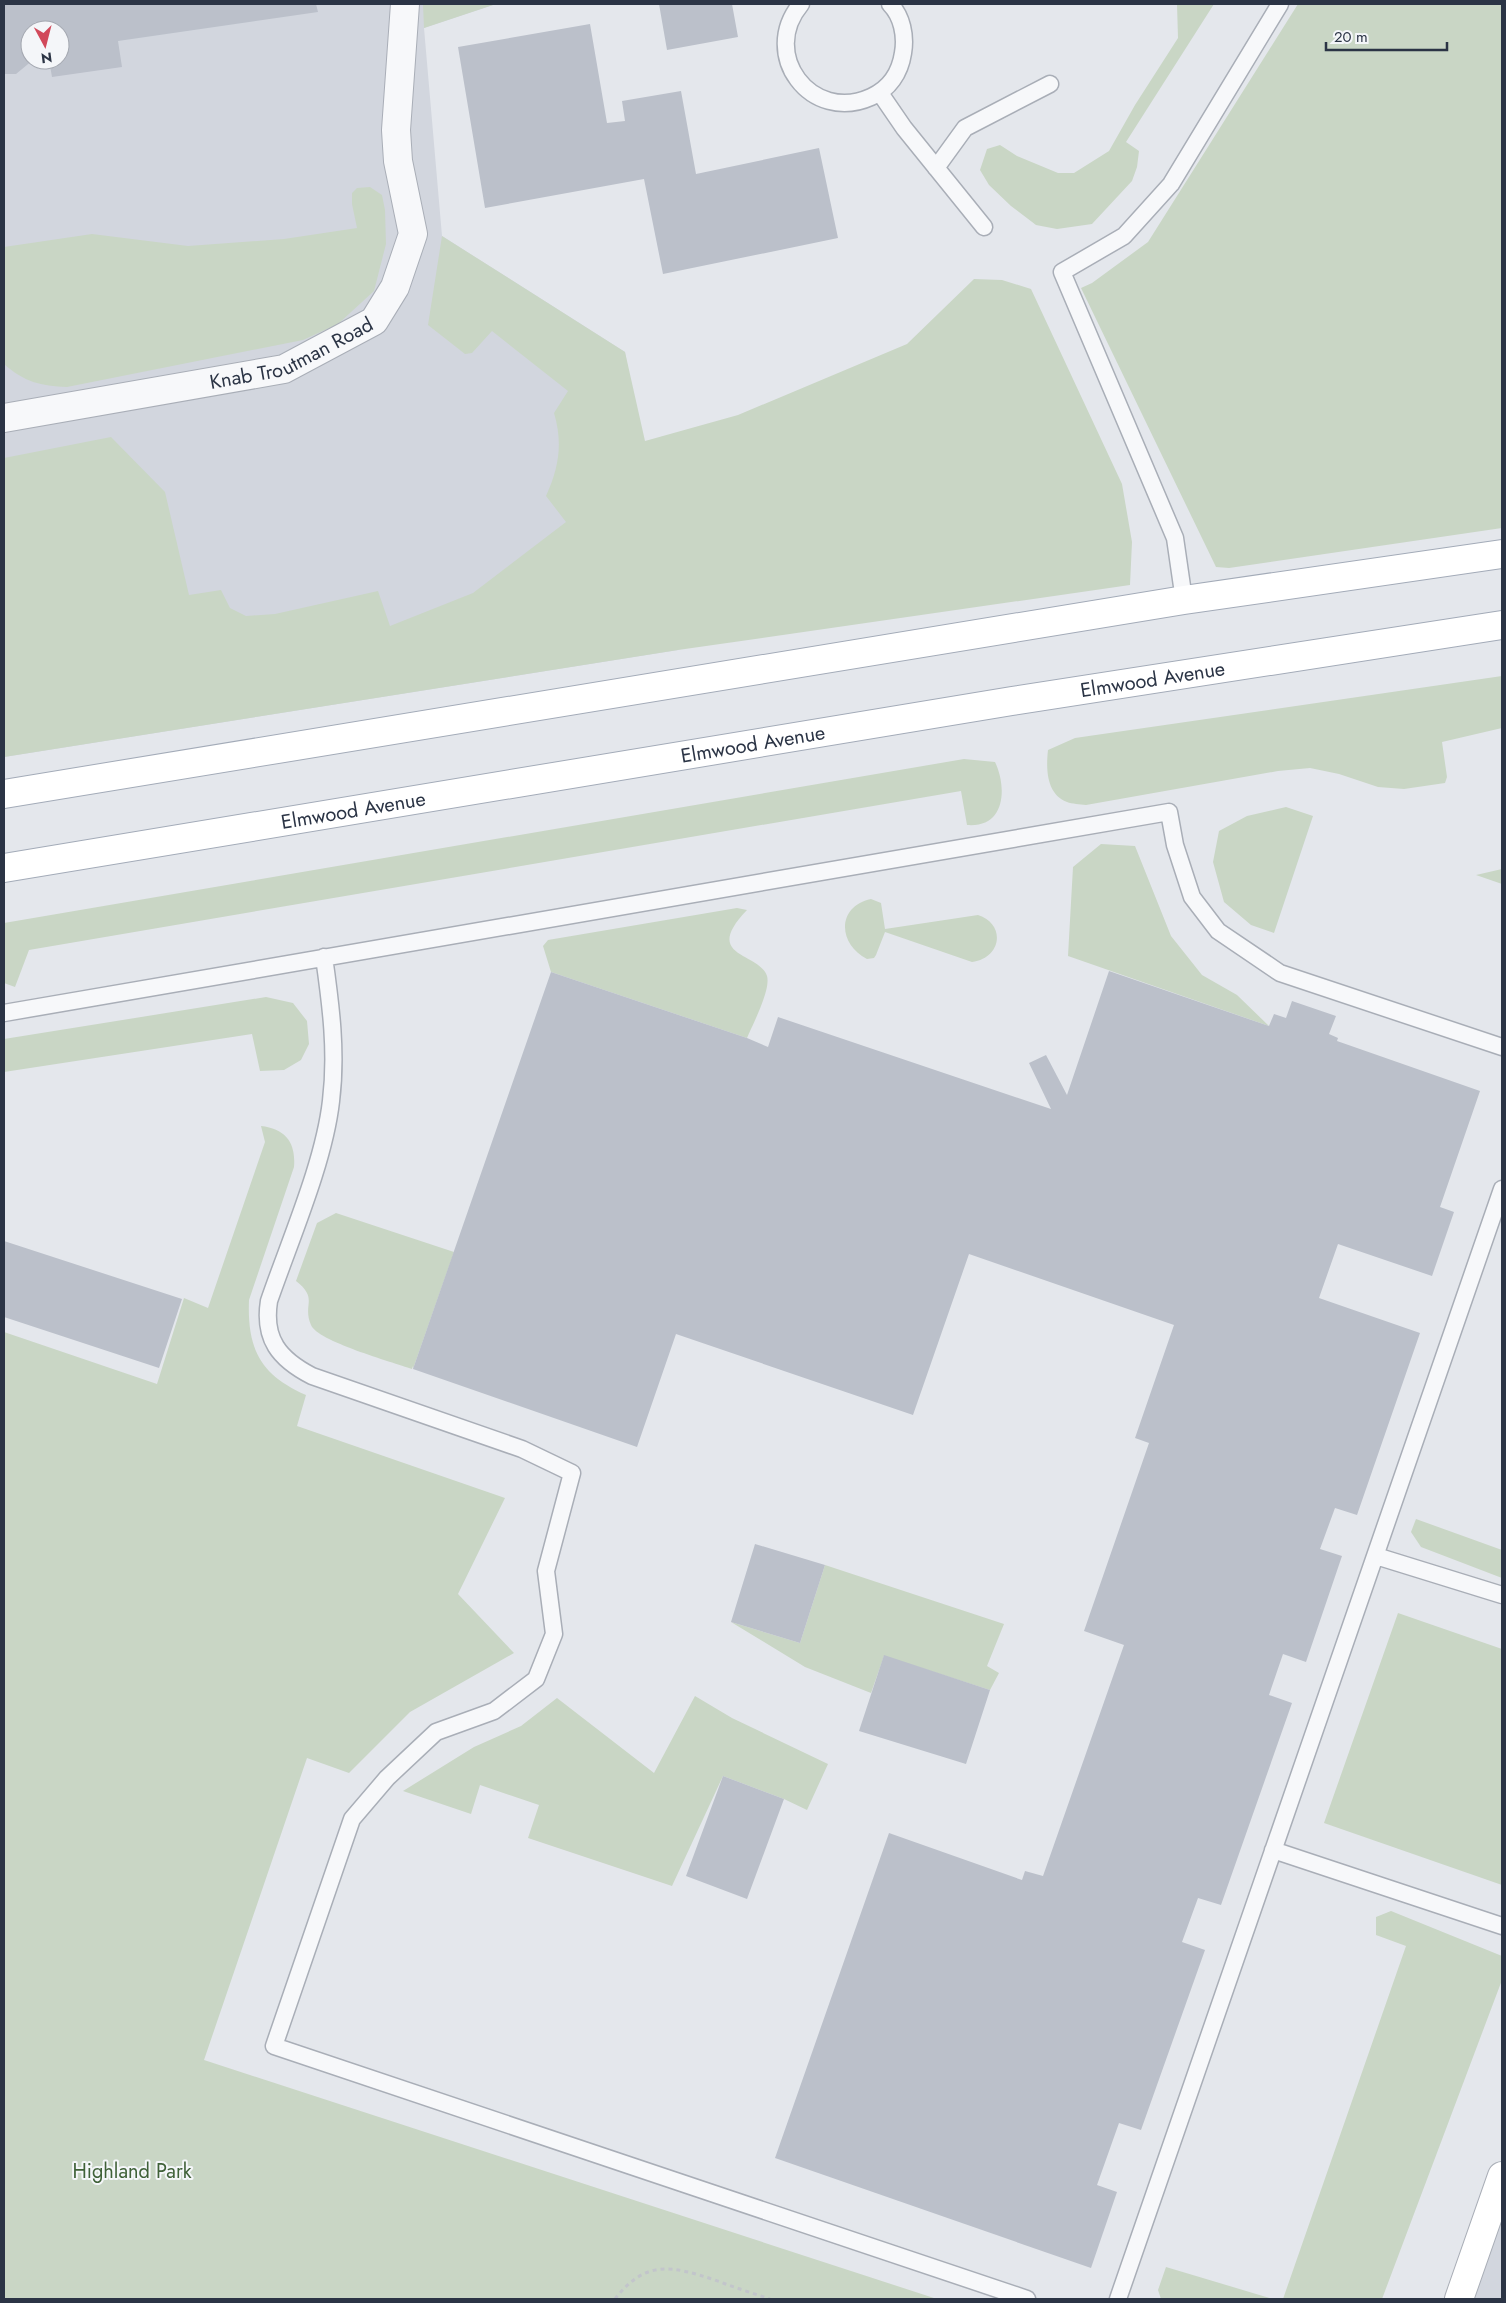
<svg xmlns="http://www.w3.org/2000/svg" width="1506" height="2303" font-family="Jost,sans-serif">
<rect width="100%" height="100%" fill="#e4e7ec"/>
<path fill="#d2d6de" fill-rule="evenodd" d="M 4,4 L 496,4 L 424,28 L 442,236 L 625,352 L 678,650 L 4,757 ZM 30,30 L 60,30 L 60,60 L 30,60 Z
M 1502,2180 L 1502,2299 L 1459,2299 Z"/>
<path fill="#c9d6c5" d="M 423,4 L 496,4 L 424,28 Z
M 1177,4 L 1214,4 L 1126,142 L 1139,151 L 1137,167 L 1132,181 L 1092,224 L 1057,229 L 1036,225 L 1011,206 L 989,185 L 980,170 L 987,149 L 1000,145 L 1017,156 L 1058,173 L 1074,173 L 1109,151 L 1135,105 L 1178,38 Z
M 1298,4 L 1502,4 L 1502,528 L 1229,568 L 1216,567 L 1081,288 L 1092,283 L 1148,242 Z
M 370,187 L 382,195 L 385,210 L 386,244 L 374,291 L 338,324 L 303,340 L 67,387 C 41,386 24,382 4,364 L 4,247 L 92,234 L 188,246 L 284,239 L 357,228 L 352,204 L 352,193 L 357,188 Z
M 442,236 L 625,352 L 645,441 L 738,415 L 907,344 L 974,279 L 1002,280 L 1031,289 L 1122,484 L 1132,542 L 1130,585 L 678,650 L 4,757 L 4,458 L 111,437 L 165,492 L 189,595 L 221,590 L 230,608 L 246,616 L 275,614 L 378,591 L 390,626 L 473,593 L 566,522 L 546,496 C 559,467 563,443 554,413 L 568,391 L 492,331 L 472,353 L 465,354 L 428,325 Z
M 1502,676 L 1502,728 L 1442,742 L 1447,777 L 1445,783 L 1404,789 L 1378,787 L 1339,774 L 1310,768 L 1278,771 L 1086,805 C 1080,804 1072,804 1067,802 C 1046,794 1046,768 1048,750 L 1075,738 Z
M 964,759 L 995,762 C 1007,787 1006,828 967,825 L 961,791 L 29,950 L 15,987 L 4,983 L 4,923 Z
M 1286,807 L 1313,816 L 1274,933 L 1251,925 L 1224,902 L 1213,862 L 1219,831 L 1247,816 Z
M 1101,844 L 1135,846 L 1171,936 L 1202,975 L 1237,995 L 1269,1026 L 1068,956 L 1073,867 Z
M 1502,869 L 1502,884 L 1476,875 Z
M 871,899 L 881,903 L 885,929 L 978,915 C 1006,924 1002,958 972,962 L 885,932 L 876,955 L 874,958 L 867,959 C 838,944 836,907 871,899 Z
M 737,908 L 747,910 C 701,958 759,952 767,976 C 771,989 753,1024 747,1038 L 551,972 L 543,946 L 548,940 Z
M 266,997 L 293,1003 L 307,1021 L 309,1044 L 301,1060 L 284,1070 L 260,1071 L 252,1034 L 4,1072 L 4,1039 Z
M 261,1126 C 286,1129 296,1143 294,1167 L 249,1300 C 247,1350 261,1375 306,1395 L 297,1426 L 505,1498 L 458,1594 L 514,1653 L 410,1712 L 349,1773 L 307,1758 L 204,2060 L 937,2299 L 4,2299 L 4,1332 L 157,1384 L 184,1298 L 208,1308 L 265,1142 Z
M 336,1213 L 454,1252 L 413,1369 L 413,1366 L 412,1369 C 392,1362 317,1341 311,1325 C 302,1304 319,1299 296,1281 L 317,1223 Z
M 1416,1519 L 1502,1550 L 1502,1578 L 1421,1547 L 1411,1532 Z
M 825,1565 L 1004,1624 L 987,1666 L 999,1673 L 990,1690 L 884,1656 L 871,1693 L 805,1667 L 731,1622 L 800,1643 Z
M 1398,1613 L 1502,1649 L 1502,1885 L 1324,1823 Z
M 695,1696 L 732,1718 L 828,1764 L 807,1810 L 784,1799 L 723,1776 L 672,1886 L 528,1838 L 539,1805 L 480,1785 L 471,1814 L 403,1791 L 474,1747 L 521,1726 L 557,1698 L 654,1773 Z
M 1391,1911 L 1502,1956 L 1502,1980 L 1382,2299 L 1283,2299 L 1406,1946 L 1376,1935 L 1376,1917 Z
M 1166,2267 L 1273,2299 L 1161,2299 L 1158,2290 Z"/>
<path fill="#bbc0ca" d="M 4,4 L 316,4 L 318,12 L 118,41 L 122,67 L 52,77 L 49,60 L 60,60 L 60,30 L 30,30 L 30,60 L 33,60 L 16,74 L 4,74 Z
M 659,4 L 732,4 L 738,37 L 667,50 Z
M 590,24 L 607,123 L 625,121 L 622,101 L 681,91 L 696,174 L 819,148 L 838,238 L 663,274 L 644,179 L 485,208 L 458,47 Z
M 1109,971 L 1269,1026 L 1274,1014 L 1286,1018 L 1292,1001 L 1336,1016 L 1329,1034 L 1338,1038 L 1337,1041 L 1480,1091 L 1440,1207 L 1454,1212 L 1432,1276 L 1338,1244 L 1319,1298 L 1420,1333 L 1357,1515 L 1335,1508 L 1320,1549 L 1342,1556 L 1306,1662 L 1283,1654 L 1269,1695 L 1292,1703 L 1221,1905 L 1198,1898 L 1182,1942 L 1205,1950 L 1141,2130 L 1119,2123 L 1097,2185 L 1117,2192 L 1091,2268 L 775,2158 L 889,1833 L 1022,1880 L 1025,1871 L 1043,1876 L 1124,1645 L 1084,1631 L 1149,1443 L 1135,1438 L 1174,1325 L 969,1254 L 913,1415 L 676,1334 L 637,1447 L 413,1369 L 551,972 L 747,1038 L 768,1047 L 778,1017 L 1051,1109 L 1029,1063 L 1046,1055 L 1067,1095 Z
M 4,1241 L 182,1299 L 159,1368 L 4,1317 Z
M 755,1544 L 825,1565 L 800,1643 L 731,1622 Z
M 884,1655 L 990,1690 L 966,1764 L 859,1731 Z
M 723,1776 L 784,1799 L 747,1899 L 686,1876 Z"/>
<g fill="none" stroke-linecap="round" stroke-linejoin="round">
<g stroke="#a9aeb7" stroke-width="19">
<path id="lane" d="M 801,4 C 759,54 811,124 871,97 C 889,89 900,73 903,53 C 906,36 902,16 890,4
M 880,93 L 904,128 L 984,227
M 936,168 L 965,128 L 1050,84
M 1184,600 L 1175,538 L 1062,272 L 1124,236 L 1171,184 L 1280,4
M 324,957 C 331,1006 337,1053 331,1101 C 324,1163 290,1240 269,1301 C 263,1339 279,1359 312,1376 L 522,1449 L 572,1473 L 546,1571 L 554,1634 L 536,1679 L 494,1711 L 436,1732 L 387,1778 L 352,1819 L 274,2046 L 1027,2299
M 4,1013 L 1169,812 L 1175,845 L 1192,897 L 1218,931 L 1280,973 L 1502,1047
M 1376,1556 L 1502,1595
M 1273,1850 L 1502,1926
M 1118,2299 L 1502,1189"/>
</g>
<g stroke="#a9aeb7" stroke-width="30">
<g id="street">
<path id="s1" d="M 4,418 L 284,369 L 374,321 L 395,287 L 413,234 L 398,161 L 396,130 L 405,4"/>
</g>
</g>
<g stroke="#a9aeb7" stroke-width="30">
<path id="secondary" d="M 1459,2299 L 1502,2176"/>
</g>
<g stroke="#a3abb8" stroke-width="30">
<g id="primary">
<path d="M 4,794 L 1184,600 L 1502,554"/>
<path id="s2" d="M 4,868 L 1012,701 L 1502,625"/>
</g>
</g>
<path stroke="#c2c5cb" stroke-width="3" stroke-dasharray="4 4" stroke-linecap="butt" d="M 615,2299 C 646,2259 672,2266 715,2280 C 733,2287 752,2293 770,2299"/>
<use href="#lane" stroke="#f7f8fa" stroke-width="16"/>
<use href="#street" stroke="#f7f8fa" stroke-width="28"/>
<use href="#secondary" stroke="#fff" stroke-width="28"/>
<use href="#primary" stroke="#fff" stroke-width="28"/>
</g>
<g text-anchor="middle" stroke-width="4" stroke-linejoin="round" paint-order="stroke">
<g font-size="20" fill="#2b3445" stroke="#f4f6f9">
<text dy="7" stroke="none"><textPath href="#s1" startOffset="296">Knab Troutman Road</textPath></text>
<text dy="7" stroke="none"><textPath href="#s2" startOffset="1164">Elmwood Avenue</textPath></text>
<text dy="7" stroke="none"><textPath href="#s2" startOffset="759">Elmwood Avenue</textPath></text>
<text dy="7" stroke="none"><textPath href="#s2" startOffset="354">Elmwood Avenue</textPath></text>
</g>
<g font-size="20" fill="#3f6138" stroke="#f4f6f9">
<text x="132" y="2178">Highland Park</text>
</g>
</g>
<rect width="1506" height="2303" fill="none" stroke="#2b3445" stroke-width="10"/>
<g transform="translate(45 45) rotate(173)"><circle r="24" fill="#f4f6f9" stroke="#a4a8b1"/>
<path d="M0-4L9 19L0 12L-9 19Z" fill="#d1495b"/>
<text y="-8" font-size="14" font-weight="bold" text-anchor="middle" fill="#2b3445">N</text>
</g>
<path d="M1326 42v8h121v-8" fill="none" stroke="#2b3445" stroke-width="2.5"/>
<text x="1334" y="42" font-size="15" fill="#2b3445" stroke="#f4f6f9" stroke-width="4" paint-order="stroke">20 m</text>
</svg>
